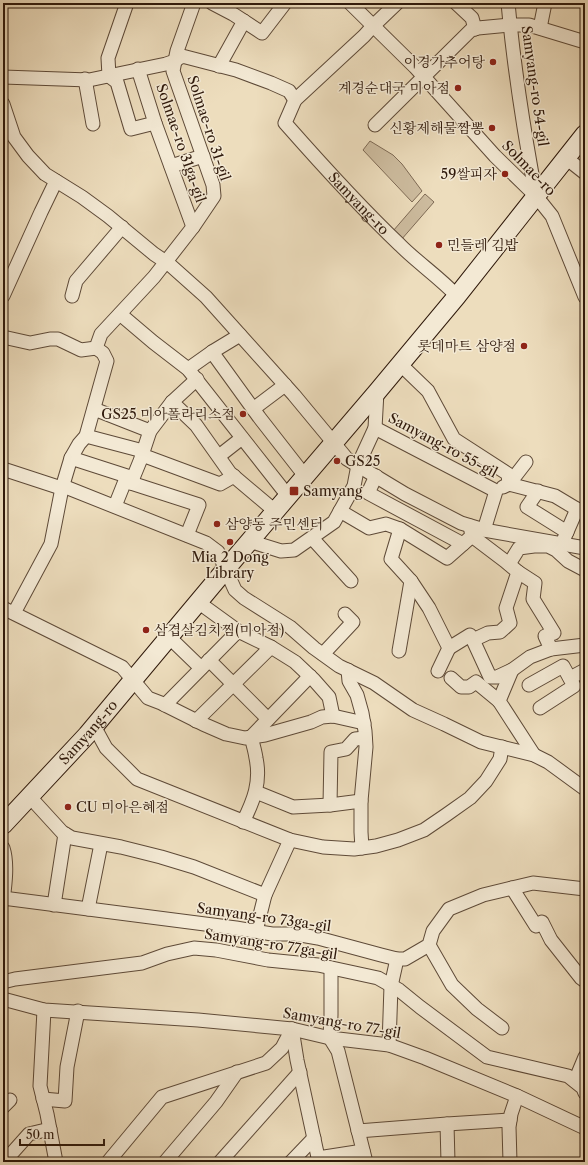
<svg xmlns="http://www.w3.org/2000/svg" width="588" height="1165" font-family="'Libre Caslon Text','Noto Serif KR',serif">
<rect width="100%" height="100%" fill="#edddbd"/>
<filter id="stains"><feTurbulence type="fractalNoise" baseFrequency=".005" numOctaves="4"/><feColorMatrix values="0 0 0 0 .2 0 0 0 0 .09 0 0 0 0 .02 0 0 0 .5 -.17"/></filter>
<radialGradient id="worn" r=".72"><stop offset=".6" stop-color="#630" stop-opacity="0"/><stop offset="1" stop-color="#630" stop-opacity=".3"/></radialGradient>
<path fill="#cdbc9f" stroke="#7e6a55" d="M 370,141 L 393,155 L 402,164 L 422,191 L 412,202 L 363,150 Z
M 425,194 L 434,202 L 401,240 L 393,231 Z"/>
<g fill="none" stroke-linecap="round" stroke-linejoin="round">
<g stroke="#5e4a38" stroke-width="15">
<g id="street">
<path d="M 127,3 L 108,58 L 109,76 L 117,82 L 131,129 L 155,123"/>
<path d="M 212,3 L 233,14 L 262,33 L 285,3"/>
<path d="M 350,3 L 415,67 L 495,156 L 536,196 L 552,216 L 585,297"/>
<path id="s1" d="M 397,3 L 373,26 L 364,36 L 295,100 L 285,123 C 322,165 360,207 400,245 C 418,263 439,277 457,296"/>
<path d="M 456,3 L 472,18 L 475,29"/>
<path d="M 508,3 C 514,68 524,132 536,196"/>
<path d="M 540,28 L 545,3"/>
<path d="M 219,66 L 244,21"/>
<path d="M 138,69 L 155,123 L 193,227"/>
<path d="M 3,77 L 89,80 L 166,64 L 175,61 L 182,56 L 236,70 L 271,83 L 289,91 L 295,100"/>
<path d="M 85,79 L 93,124"/>
<path d="M 3,104 L 14,137 L 28,156 L 45,174 L 82,197 L 108,216 L 154,254 L 169,264 L 206,297 L 294,395 L 347,459 L 405,494 L 461,523 L 484,530 L 585,548"/>
<path d="M 375,125 L 471,30 L 478,28 L 510,25 L 529,25 L 585,42"/>
<path d="M 566,158 L 585,173"/>
<path d="M 171,166 L 203,156"/>
<path d="M 3,296 L 41,212 L 56,181"/>
<path d="M 72,296 L 76,281 L 122,227"/>
<path d="M 120,314 L 153,342 L 188,369 L 288,496"/>
<path d="M 3,337 L 30,343 L 50,339 L 58,339 L 81,350 L 96,348"/>
<path d="M 96,348 L 101,334 L 154,277 L 193,227 L 214,196 L 213,185 L 173,71 L 177,51 L 194,3"/>
<path d="M 212,352 L 259,417 L 305,476"/>
<path d="M 400,364 L 428,391 L 454,439 L 508,474 L 509,484"/>
<path d="M 188,369 L 212,352 L 240,335"/>
<path d="M 172,402 L 196,425 L 230,473 L 275,511"/>
<path d="M 94,409 L 150,431"/>
<path d="M 253,409 L 285,385"/>
<path d="M 375,428 L 496,491 L 484,530"/>
<path d="M 86,436 L 143,451"/>
<path d="M 142,455 L 220,484 L 234,476"/>
<path d="M 219,456 L 242,438"/>
<path d="M 71,458 L 133,478"/>
<path d="M 3,469 L 58,487 L 68,488 L 206,543 L 218,552 L 235,590 L 244,598 L 290,627 L 314,648 L 339,666 L 374,683 L 413,710 L 444,724 L 481,742 L 534,755 L 548,762 L 585,789"/>
<path d="M 376,476 L 368,493 L 463,544"/>
<path d="M 131,483 L 199,505 L 187,535"/>
<path d="M 509,484 L 526,462"/>
<path d="M 503,487 L 509,484 L 555,496 L 585,514"/>
<path d="M 538,491 L 527,507 L 567,532"/>
<path d="M 115,506 L 125,481 L 131,483 L 140,461 L 150,431 L 172,402 L 197,379"/>
<path d="M 340,511 L 369,528 L 386,524 L 400,529 L 447,558 L 472,536"/>
<path d="M 470,526 L 472,536 L 505,561 L 518,572 L 506,608 L 510,623 L 500,632 L 488,633 L 473,640 L 490,677 L 497,677 L 512,670 L 530,657 L 551,649 L 585,645"/>
<path d="M 400,529 L 391,559 L 411,581 L 429,608 L 449,648 L 438,671"/>
<path d="M 312,538 L 351,581"/>
<path d="M 249,541 L 281,551 L 294,550 L 334,522 L 354,486 L 358,465 L 375,428 L 377,392"/>
<path d="M 563,541 L 577,509"/>
<path d="M 509,564 L 519,548 L 534,546 L 548,546 L 556,550 L 568,561 L 585,570"/>
<path d="M 518,572 L 535,583 L 533,599 L 554,633 L 545,636 L 551,649"/>
<path d="M 198,602 L 238,631 L 271,647 L 295,662 L 314,680 L 329,697 L 333,716"/>
<path d="M 3,608 L 122,667 L 148,698 L 161,703 L 203,724 L 226,734 L 245,738 L 265,735 L 311,722 L 322,717 L 333,716 L 364,723"/>
<path d="M 14,613 L 51,544 L 62,488 L 71,458 L 79,444 L 86,436 L 107,361 L 103,353 L 96,348"/>
<path d="M 169,637 L 201,668"/>
<path d="M 449,648 L 470,635 L 473,640"/>
<path d="M 399,651 L 411,581"/>
<path d="M 323,654 L 353,622 L 345,614"/>
<path d="M 209,660 L 268,719"/>
<path d="M 348,670 L 349,681 L 357,695 L 362,713 L 365,731 L 366,747 L 361,801 L 361,832 L 362,848"/>
<path d="M 512,670 L 499,701 L 534,755"/>
<path d="M 451,678 L 461,687 L 469,687 L 476,682 L 499,701"/>
<path d="M 570,678 L 585,670"/>
<path d="M 529,685 L 563,666 L 574,686 L 540,708"/>
<path d="M 165,705 L 238,631"/>
<path d="M 196,721 L 271,647"/>
<path d="M 94,726 L 106,748 L 137,779 L 290,840 L 323,847 L 354,849 L 376,846 L 398,840 L 424,830 L 446,815 L 470,798 L 486,781 L 500,759 L 502,747"/>
<path d="M 256,792 L 293,807 L 330,805 L 361,801"/>
<path d="M 30,797 L 62,832 L 72,838 L 121,847 L 161,857 L 194,867 L 265,895"/>
<path d="M 330,805 L 331,752 L 346,749 L 355,739 L 365,738"/>
<path d="M 243,822 C 254,800 261,782 256,758 C 255,751 253,744 251,737 L 310,676"/>
<path d="M 3,848 C 8,863 5,885 3,901"/>
<path d="M 512,888 L 536,926 L 542,922 L 551,940 L 581,978 L 585,981"/>
<path d="M 3,898 L 236,928 L 272,934 L 295,934 L 318,938 L 381,955 L 397,959 L 405,959 L 429,945 L 433,931 L 449,909 L 483,895 L 533,883 L 585,889"/>
<path d="M 54,905 L 65,834"/>
<path d="M 88,909 L 101,844"/>
<path d="M 256,931 L 265,895 L 290,840"/>
<path d="M 429,945 L 452,985 L 477,1009 L 502,1028"/>
<path d="M 331,968 L 331,1015 L 330,1038 L 338,1051 L 366,1162"/>
<path d="M 3,982 L 15,979 L 142,963 L 167,954 L 194,948 L 216,950 L 268,960 L 318,965 L 378,978 L 399,990 L 420,1007 L 487,1057 L 568,1076 L 583,1088 L 585,1093"/>
<path d="M 3,999 L 44,1010 L 198,1020 L 292,1029 L 330,1038 L 389,1045 L 425,1058 L 517,1096 L 585,1128"/>
<path d="M 44,1010 L 40,1086 L 47,1114 L 56,1162"/>
<path d="M 292,1029 L 297,1060 L 319,1162"/>
<path d="M 389,1045 L 391,986 L 397,959"/>
<path d="M 575,1081 L 585,1057"/>
<path d="M 43,1099 L 65,1101 L 67,1067 L 78,1011"/>
<path d="M 3,1107 L 10,1100"/>
<path d="M 447,1124 L 448,1162"/>
<path d="M 358,1131 L 447,1124 L 510,1120"/>
<path d="M 318,1158 L 363,1151"/>
<path d="M 4,1162 L 29,1134 L 50,1129"/>
<path d="M 108,1162 L 162,1097 L 266,1063 L 282,1048 L 292,1029"/>
<path d="M 165,1162 L 216,1102 L 237,1072"/>
<path d="M 220,1162 L 300,1072"/>
<path d="M 291,1162 L 314,1138"/>
<path d="M 510,1162 L 509,1127 L 511,1114 L 517,1096"/>
</g>
</g>
<g stroke="#2f190b" stroke-width="20">
<g id="secondary">
<path id="s2" d="M 3,825 L 87,735 L 225,570 L 377,392 L 457,296 L 585,134"/>
</g>
</g>
<use href="#street" stroke="#f3e9d4" stroke-width="13"/>
<use href="#secondary" stroke="#f3e9d4" stroke-width="18"/>
</g>
<g fill="#8f2418" stroke="#f3e9d4" stroke-width="1.5">
<circle cx="493" cy="62" r="4"/>
<circle cx="458" cy="88" r="4"/>
<circle cx="492" cy="128" r="4"/>
<circle cx="505" cy="174" r="4"/>
<circle cx="439" cy="245" r="4"/>
<circle cx="524" cy="346" r="4"/>
<circle cx="243" cy="414" r="4"/>
<circle cx="337" cy="461" r="4"/>
<rect x="289" y="486" width="10" height="10" rx="2"/>
<circle cx="217" cy="524" r="4"/>
<circle cx="230" cy="542" r="4"/>
<circle cx="146" cy="630" r="4"/>
<circle cx="68" cy="807" r="4"/>
</g>
<g text-anchor="middle" stroke-width="3" stroke-linejoin="round" paint-order="stroke">
<g font-size="14" fill="#2f190b" stroke="#f3e9d4" text-anchor="end">
<text x="485" y="67">이경가추어탕</text>
<text x="450" y="93">계경순대국 미아점</text>
<text x="484" y="133">신황제해물짬뽕</text>
<text x="497" y="179">59쌀피자</text>
<text x="447" y="250" text-anchor="start">민들레 김밥</text>
<text x="516" y="351">롯데마트 삼양점</text>
<text x="235" y="419">GS25 미아폴라리스점</text>
<text x="345" y="466" text-anchor="start">GS25</text>
<text x="303" y="496" text-anchor="start">Samyang</text>
<text x="225" y="529" text-anchor="start">삼양동 주민센터</text>
<text x="230" y="562" text-anchor="middle">Mia 2 Dong<tspan x="230" dy="16">Library</tspan></text>
<text x="154" y="635" text-anchor="start">삼겹살김치찜(미아점)</text>
<text x="76" y="812" text-anchor="start">CU 미아은혜점</text>
</g>
<g font-size="14" fill="#2f190b" stroke="#f3e9d4">
<text transform="translate(535 86) rotate(82)" y="5">Samyang-ro 54-gil</text>
<text transform="translate(209 128) rotate(72)" y="5">Solmae-ro 31-gil</text>
<text transform="translate(181 143) rotate(71)" y="5">Solmae-ro 31ga-gil</text>
<text transform="translate(529 168) rotate(46)" y="5">Solmae-ro</text>
<text dy="5" stroke="none"><textPath href="#s1" startOffset="275">Samyang-ro</textPath></text>
<text transform="translate(443 445) rotate(28)" y="5">Samyang-ro 55-gil</text>
<text dy="5" stroke="none"><textPath href="#s2" startOffset="126">Samyang-ro</textPath></text>
<text transform="translate(264 917) rotate(8)" y="5">Samyang-ro 73ga-gil</text>
<text transform="translate(271 944) rotate(9)" y="5">Samyang-ro 77ga-gil</text>
<text transform="translate(342 1023) rotate(10)" y="5">Samyang-ro 77-gil</text>
</g>
</g>
<rect width="588" height="1165" fill="none" stroke="#edddbd" stroke-width="16"/>
<rect x="4" y="4" width="580" height="1157" fill="none" stroke="#2f190b" stroke-width="2"/>
<rect x="8" y="8" width="572" height="1149" fill="none" stroke="#2f190b"/>
<path d="M20 1139v6h84v-6" fill="none" stroke="#2f190b" stroke-width="2"/>
<text x="26" y="1139" font-size="12" fill="#2f190b" stroke="#f3e9d4" stroke-width="3" paint-order="stroke">50 m</text>
<rect width="100%" height="100%" filter="url(#stains)"/>
<rect width="100%" height="100%" fill="url(#worn)"/>
</svg>
